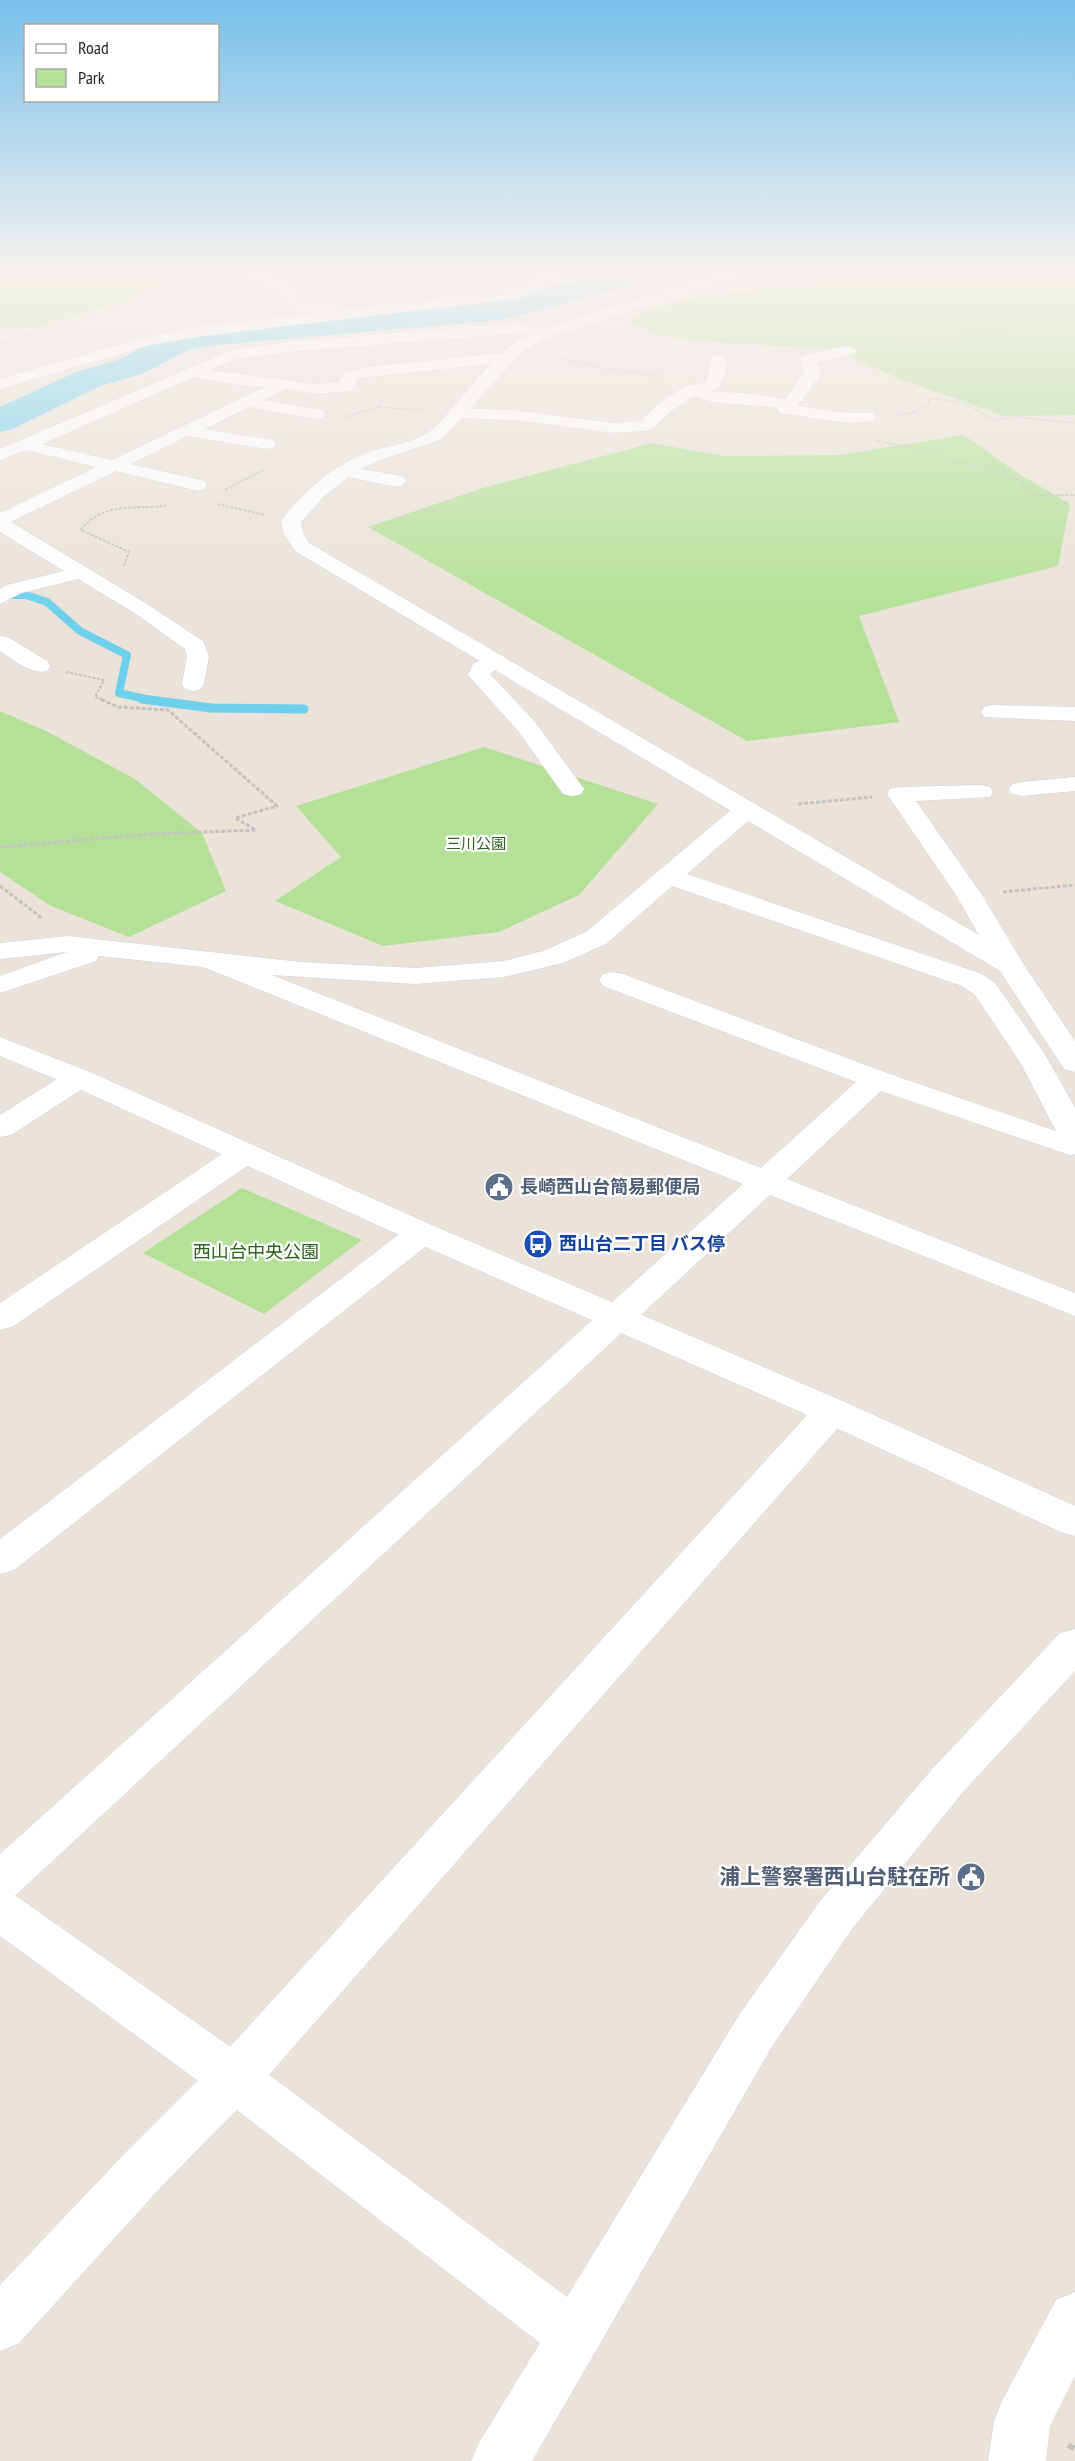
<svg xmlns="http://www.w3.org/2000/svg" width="1075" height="2461" font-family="'PT Sans Narrow','Noto Sans JP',sans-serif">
<rect width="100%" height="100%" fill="#ebe3da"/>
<path fill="#b4e197" d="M 0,271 L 171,271 L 161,285 L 124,303 L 41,326 L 0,329 Z
M 896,271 L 1075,271 L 1075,415 L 1004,416 L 903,380 L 833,349 L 726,343 L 660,336 L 627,322 L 644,311 L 692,298 Z
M 964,435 L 1019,474 L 1070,504 L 1058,566 L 859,616 L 899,722 L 747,741 L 368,527 L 483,488 L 652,443 L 722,456 L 838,455 Z
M 0,711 L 46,731 L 135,779 L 202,833 L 226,891 L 129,937 L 51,906 L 0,872 Z
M 484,747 L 658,804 L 579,895 L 499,932 L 383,946 L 275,901 L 341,857 L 296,806 Z
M 242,1188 L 362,1240 L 264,1314 L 143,1253 Z"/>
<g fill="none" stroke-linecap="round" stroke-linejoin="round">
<path stroke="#6ed0ec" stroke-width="8" d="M 0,595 L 26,595 L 47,602 L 80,631 L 127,655 L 119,693 L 150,700"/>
<path stroke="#6ed0ec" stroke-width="9" d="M 142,699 L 211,708 L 304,709"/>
<path fill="#6ed0ec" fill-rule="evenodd" d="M 617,271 L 667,271 L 663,277 L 501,320 L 217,345 L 188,350 L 142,374 L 100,386 L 13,429 L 0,432 L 0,407 L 76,372 L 118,360 L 167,334 L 179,331 L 217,325 L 501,300 Z"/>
<g stroke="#cfd4e1" stroke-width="1">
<path id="street" d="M 241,271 L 259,271 L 288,284 L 302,303 L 330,303 L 337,307 L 330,311 L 293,311 L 278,290 L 242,276 Z
M 552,271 L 572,271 L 521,298 L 202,336 L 150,345 L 0,389 L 0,379 L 142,338 L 202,326 L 517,290 L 541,275 Z
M 727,271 L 748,271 L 746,274 L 542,339 L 518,333 L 287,352 L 236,359 L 210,370 L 315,384 L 339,382 L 345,373 L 367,367 L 510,352 L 518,357 L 510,362 L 367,377 L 357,379 L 351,391 L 315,394 L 286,389 L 264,400 L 322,410 L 325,414 L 322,418 L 316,419 L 249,407 L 205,429 L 273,440 L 276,444 L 273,448 L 267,449 L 188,436 L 131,464 L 205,481 L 207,485 L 205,489 L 198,491 L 116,471 L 11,522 L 147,604 L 203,641 L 209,656 L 204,684 L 201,689 L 193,691 L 185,689 L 182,684 L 187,656 L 185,649 L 133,612 L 78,579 L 21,593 L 0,604 L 0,589 L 7,585 L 64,571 L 0,532 L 0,513 L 96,467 L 26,450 L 0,460 L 0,449 L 232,350 L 287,342 L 518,323 L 541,329 ZM 194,377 L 243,386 L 265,387 L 112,460 L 42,444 Z
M 848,346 L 854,348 L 856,351 L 854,354 L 817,362 L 821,374 C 813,384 807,395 797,406 L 849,413 L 873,413 L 876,417 L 873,421 L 849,423 L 785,414 L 779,413 L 777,408 C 749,403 719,407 693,396 L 670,412 L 651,430 L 645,431 L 614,433 L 513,420 L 459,418 L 453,417 L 450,413 L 453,409 L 459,408 L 513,410 L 614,423 L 640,421 L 658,404 L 685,386 L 706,382 L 712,365 L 709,359 L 717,354 L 723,356 L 728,365 L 719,388 L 709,391 L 757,394 L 785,399 L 804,373 L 800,359 L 802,356 Z
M 343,466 L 397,475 L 403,477 L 406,481 L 403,485 L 397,487 L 337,475 L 334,471 L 337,467 Z
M 0,636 L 8,637 L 47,661 L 50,666 L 47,671 C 30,675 14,660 0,651 Z
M 495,654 L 503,656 L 506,661 L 490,674 L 535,722 L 584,789 L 581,794 L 572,796 L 563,794 L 519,732 L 468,675 L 473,664 Z
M 992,705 L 1075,707 L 1075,721 L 984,717 L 981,712 L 984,707 Z
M 1075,777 L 1075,791 L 1021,796 L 1012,794 L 1009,789 L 1012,784 L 1021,782 Z
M 981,785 L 990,787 L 993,792 L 990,797 L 916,801 L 982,895 L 1024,965 L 1020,971 L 1010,973 L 1000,971 L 996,965 L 956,895 L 887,794 L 890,789 L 899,787 Z
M 747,802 L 756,804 L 759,809 L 756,814 L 687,874 L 982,974 L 995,983 L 1046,1056 L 1075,1108 L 1075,1154 L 1070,1155 L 881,1091 L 787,1179 L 1075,1293 L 1075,1316 L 770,1195 L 16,1895 L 0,1901 L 0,1854 L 743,1184 L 203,967 L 99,956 L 96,961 L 0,993 L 0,976 L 67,952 L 0,959 L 0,943 L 68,936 L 301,962 L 415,968 L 504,961 L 543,951 L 586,932 L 738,804 ZM 672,886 L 962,986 L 975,995 L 1020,1062 L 1056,1131 L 887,1073 L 623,974 L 613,972 L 603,974 L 599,980 L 603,986 L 856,1082 L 761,1168 L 272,975 L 415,984 L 504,977 L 563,963 L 606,944 Z
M 79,1069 L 90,1072 L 94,1078 L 90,1084 L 11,1135 L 0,1137 L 0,1115 L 68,1072 Z
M 245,1144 L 256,1146 L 261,1153 L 256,1160 L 12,1327 L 0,1330 L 0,1303 L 234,1146 Z
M 422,1223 L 434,1226 L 439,1233 L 434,1240 L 14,1570 L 0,1574 L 0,1539 L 410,1226 Z
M 832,1399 L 845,1402 L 850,1411 L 845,1420 L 252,2094 L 162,2186 L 19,2343 L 0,2351 L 0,2285 L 126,2152 L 216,2062 L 819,1402 Z
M 1075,2292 L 1075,2376 L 1050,2426 L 1046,2461 L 988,2461 L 994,2421 L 1002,2401 L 1056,2300 Z"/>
</g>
<g stroke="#cfd4e1" stroke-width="1">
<path id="secondary" d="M 542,329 L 550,334 L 547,337 L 522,352 L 442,439 L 381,460 L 357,471 L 325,495 L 301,522 L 303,532 L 309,543 L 1020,959 L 1075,1041 L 1075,1072 L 1064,1069 L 1000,971 L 295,551 L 283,532 L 281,521 C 304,489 338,462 375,450 C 393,445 417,442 431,430 C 465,401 498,340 542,329 Z
M 0,1037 L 90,1072 L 434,1226 L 845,1402 L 1075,1506 L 1075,1536 L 1061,1532 L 819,1420 L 410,1240 L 68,1084 L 0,1056 Z
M 1075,1629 L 1075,1671 L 963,1792 L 852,1929 L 773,2045 L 532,2461 L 471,2461 L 480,2441 L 540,2343 L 216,2094 L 0,1936 L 0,1890 L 16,1896 L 252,2062 L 567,2297 L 739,2015 L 820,1901 L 933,1768 L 1060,1633 Z"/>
</g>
<path stroke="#c3c3c3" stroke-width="1.5" stroke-dasharray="2 1.5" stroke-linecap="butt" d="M 0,343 L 113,310 L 177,300 L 227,285
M 871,346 L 904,340 L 940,340 L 1054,320 L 1075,320
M 556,357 L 602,368 L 660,376
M 385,396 L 377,407 L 422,410
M 895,416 L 917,411 L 929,404 L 929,399 C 959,399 968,404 993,420 L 1017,417 L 1075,423
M 345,417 L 377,407
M 875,440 L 942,455 L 952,461"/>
<path stroke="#c3c3c3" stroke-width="2" stroke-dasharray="3 1.5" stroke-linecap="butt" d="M 948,460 L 1006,471 L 1005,477 L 1022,480 L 1022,487 L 1037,496 L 1075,495
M 225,490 L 263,470
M 217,504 L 265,515
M 124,566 L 129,552 L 81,530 C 101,502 136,509 166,506
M 66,672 L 104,680 L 95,697 L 103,700"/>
<path stroke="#c3c3c3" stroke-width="3" stroke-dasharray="4 2" stroke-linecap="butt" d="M 798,804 L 872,797
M 0,847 L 152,834 L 256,830 L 235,818 L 277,806 L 168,710 L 118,707 L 100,699
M 0,886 L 42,918
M 1003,892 L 1075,885"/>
<path stroke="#c3c3c3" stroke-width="6" stroke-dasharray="7 4.5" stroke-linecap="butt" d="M 1068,2445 L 1075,2449"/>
<use href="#street" fill="#fff" fill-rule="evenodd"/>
<use href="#secondary" fill="#fff" fill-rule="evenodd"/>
</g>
<linearGradient id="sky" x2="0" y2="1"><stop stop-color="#77bfea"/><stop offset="0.44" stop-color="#f6f2ee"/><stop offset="1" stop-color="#f6f2ee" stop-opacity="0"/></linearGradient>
<rect width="1075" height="615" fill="url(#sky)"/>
<defs>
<g id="civic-disc" transform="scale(1.5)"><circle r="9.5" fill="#5c6f8a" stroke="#fff"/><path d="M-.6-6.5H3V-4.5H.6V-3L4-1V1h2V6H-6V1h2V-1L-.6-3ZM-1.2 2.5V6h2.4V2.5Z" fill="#fff"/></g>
<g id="bus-disc" transform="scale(1.5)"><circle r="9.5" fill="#1a4fb4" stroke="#fff"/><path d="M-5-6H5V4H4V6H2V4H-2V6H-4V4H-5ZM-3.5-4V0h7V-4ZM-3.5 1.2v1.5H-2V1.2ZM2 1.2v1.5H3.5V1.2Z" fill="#fff"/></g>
</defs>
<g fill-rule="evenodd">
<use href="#civic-disc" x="499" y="1187"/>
<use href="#bus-disc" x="538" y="1244"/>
<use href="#civic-disc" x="971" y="1877"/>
</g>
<g text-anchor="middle" stroke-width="4.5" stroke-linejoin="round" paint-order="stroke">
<g font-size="15" fill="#2d631b" stroke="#fff">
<text x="476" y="849">三川公園</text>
</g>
<g font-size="18" font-weight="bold" fill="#4e5e75" stroke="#fff" text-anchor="start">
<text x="520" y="1193">長崎西山台簡易郵便局</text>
</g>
<g font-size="18" font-weight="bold" fill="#164399" stroke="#fff" text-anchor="start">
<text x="559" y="1250">西山台二丁目 バス停</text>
</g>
<g font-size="18" fill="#2d631b" stroke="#fff">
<text x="256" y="1258">西山台中央公園</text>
</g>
<g font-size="21" font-weight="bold" fill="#4e5e75" stroke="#fff" text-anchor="end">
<text x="950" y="1884">浦上警察署西山台駐在所</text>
</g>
</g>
<rect x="24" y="24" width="195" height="78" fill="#ffffff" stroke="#a9a9a9" stroke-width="1.5"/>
<rect x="36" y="44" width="30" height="9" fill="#ffffff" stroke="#a9a9a9" stroke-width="1.5"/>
<text x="78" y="54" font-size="18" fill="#282828">Road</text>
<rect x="36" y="69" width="30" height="18" fill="#b4e197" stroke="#a9a9a9" stroke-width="1.5"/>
<text x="78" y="84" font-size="18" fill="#282828">Park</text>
</svg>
